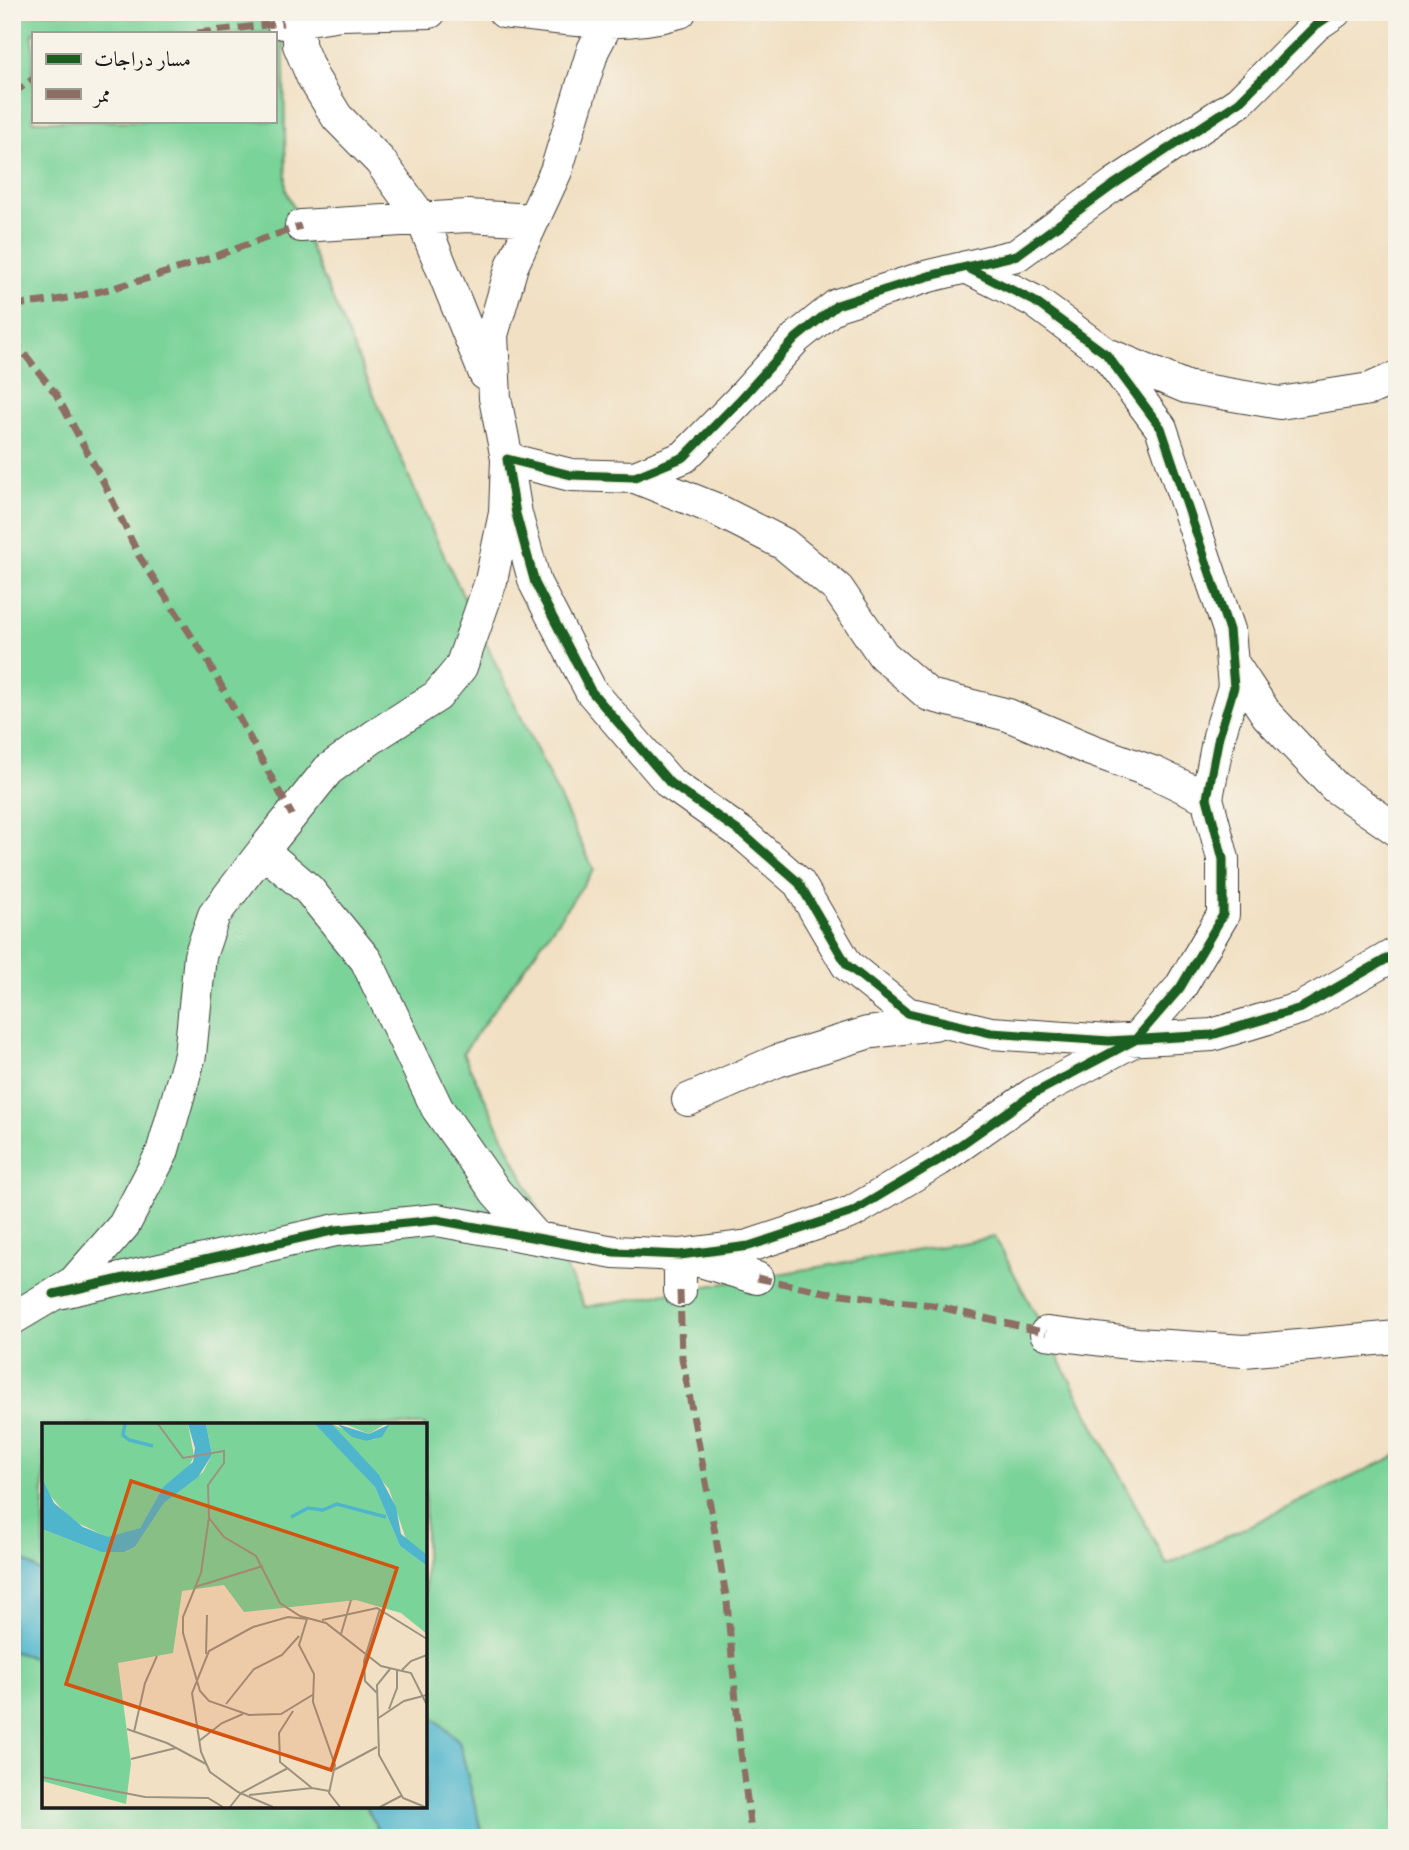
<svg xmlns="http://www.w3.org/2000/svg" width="1409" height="1850" font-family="Alegreya,Amiri,serif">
<rect width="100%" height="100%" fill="#f7f3e8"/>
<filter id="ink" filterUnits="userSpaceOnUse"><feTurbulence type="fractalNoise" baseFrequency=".0143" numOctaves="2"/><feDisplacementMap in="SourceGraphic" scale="14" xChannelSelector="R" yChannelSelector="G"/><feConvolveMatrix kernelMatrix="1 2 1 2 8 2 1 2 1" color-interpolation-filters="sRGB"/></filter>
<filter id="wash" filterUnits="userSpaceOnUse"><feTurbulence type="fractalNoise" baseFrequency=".00686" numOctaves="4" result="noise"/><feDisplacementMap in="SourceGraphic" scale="28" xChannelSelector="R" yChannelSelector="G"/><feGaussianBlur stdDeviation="1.57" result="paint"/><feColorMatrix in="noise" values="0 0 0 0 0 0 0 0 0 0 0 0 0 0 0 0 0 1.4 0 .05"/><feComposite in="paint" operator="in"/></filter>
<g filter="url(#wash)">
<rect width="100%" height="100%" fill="#f1e0c3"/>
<path fill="#7ad399" stroke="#4b785a" stroke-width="2" fill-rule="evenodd" d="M 12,12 L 283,12 L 286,190 L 431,528 L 594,870 L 463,1053 L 585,1307 L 995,1237 L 1167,1565 L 1397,1455 L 1397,1838 L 483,1838 L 459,1741 L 425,1710 L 425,1425 L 44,1425 L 44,1575 L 12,1552 ZM 33,33 L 275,33 L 275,121 L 33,121 Z
M 12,1651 L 44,1661 L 44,1806 L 366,1806 L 382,1838 L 12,1838 Z"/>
<path fill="#4eb5cc" stroke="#356874" stroke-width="2" d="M 12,1552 L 44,1575 L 44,1661 L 12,1651 Z
M 425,1710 L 459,1741 L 483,1838 L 382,1838 L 366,1806 L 425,1806 Z"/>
</g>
<g filter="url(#ink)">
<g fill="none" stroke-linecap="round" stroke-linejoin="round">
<g stroke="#3c3935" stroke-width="34">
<path id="minor" d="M 299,12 L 299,45 L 312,76 L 337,117 L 380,161 L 422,219 L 485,374
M 504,12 C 563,19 622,29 680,12
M 1335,12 L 1316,25 L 1239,102 L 1116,183 L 1017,255 L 929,276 L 837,305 L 796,338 L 739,401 L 684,457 L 635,477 L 571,475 L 507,459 L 516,514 L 535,583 L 591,691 L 670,783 L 744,835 L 799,883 L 847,965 L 907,1013 L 991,1033 L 1109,1041 L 1212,1035 L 1301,1008 L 1397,953
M 283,23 L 341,14 L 430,12
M 301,226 L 468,216 L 533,220
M 1107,354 L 1186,387 L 1280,403 L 1370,389 L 1397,377
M 635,477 L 713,508 L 784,544 L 838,589 L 883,655 L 929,695 L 1008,715 L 1091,750 L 1155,773 L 1207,798
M 1232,662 L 1267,715 L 1335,787 L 1397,830
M 263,851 L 309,890 L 366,960 L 437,1108 L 496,1192 L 536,1237
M 688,1100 L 777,1061 L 867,1033 L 934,1024
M 680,1291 L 680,1255 L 757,1278
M 54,1294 L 336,1230 L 437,1220 L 614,1252 L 680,1255 L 749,1246 L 852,1212 L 939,1160 L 1033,1094 L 1135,1040 L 1180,988 L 1223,915 L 1223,859 L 1207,798 L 1219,736 L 1234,687 L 1229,630 L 1161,428 L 1106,354 L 1034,301 L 966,267
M 12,1319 L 74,1282 L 124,1225 L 162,1153 L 190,1055 L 200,956 L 214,915 L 270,842 L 328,770 L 376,735 L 437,696 L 461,667 L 491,581 L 505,513 L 507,459 L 495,398 L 492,335 L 512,266 L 556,171 L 593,50 L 613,12
M 1046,1333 L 1137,1344 L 1244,1351 L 1397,1337"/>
</g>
<use href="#minor" stroke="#fff" stroke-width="32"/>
<path stroke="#8d6e63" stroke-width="7" stroke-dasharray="14 7" stroke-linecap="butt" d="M 197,33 L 283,23
M 12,94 L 33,79
M 12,305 C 113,298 206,258 301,226
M 12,338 L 56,394 L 105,485 L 139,556 L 206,658 L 292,815
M 757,1278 L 825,1292 L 932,1305 L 1046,1333
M 680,1291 L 682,1358 L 708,1493 L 727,1602 L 740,1745 L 752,1838"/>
<g stroke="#f7f3e8" stroke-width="13">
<path id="cycleway" d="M 1335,12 L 1316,25 L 1239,102 L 1116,183 L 1017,255 L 929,276 L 837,305 L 796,338 L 739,401 L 684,457 L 635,477 L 571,475 L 507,459 L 516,514 L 535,583 L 591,691 L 670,783 L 744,835 L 799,883 L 847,965 L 907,1013 L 991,1033 L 1109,1041 L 1212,1035 L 1301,1008 L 1397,953
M 54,1294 L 336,1230 L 437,1220 L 614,1252 L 680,1255 L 749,1246 L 852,1212 L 939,1160 L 1033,1094 L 1135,1040 L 1180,988 L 1223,915 L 1223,859 L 1207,798 L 1219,736 L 1234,687 L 1229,630 L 1161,428 L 1106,354 L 1034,301 L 966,267"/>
</g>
<use href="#cycleway" stroke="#1b5e20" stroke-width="9"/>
</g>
</g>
<g transform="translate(42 1423)">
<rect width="385" height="385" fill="#f1e0c3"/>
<path d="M 0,1 L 146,1 L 152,33 L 146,45 L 121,64 L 98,105 L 67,115 L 28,96 L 7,71 L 0,55 ZM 164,1 L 273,1 L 288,15 L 333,64 L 358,123 L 385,143 L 385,211 L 359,190 L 314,177 L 202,189 L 182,162 L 140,168 L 131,230 L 76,240 L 89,340 L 84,381 L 0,358 L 0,106 L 59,129 L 84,129 L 93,124 L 122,80 L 161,49 L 170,32 ZM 290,1 L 325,18 L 334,16 L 348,1 L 385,1 L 385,132 L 365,119 L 347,66 ZM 303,1 L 343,1 L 327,11 Z" fill="#7ad399"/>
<path d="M 146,1 L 164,1 L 170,32 L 156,54 L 122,80 L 93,124 L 83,129 L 59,129 L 0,106 L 0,55 L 12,80 L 41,104 L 66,114 L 98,105 L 121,64 L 151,39 L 153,25 ZM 273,1 L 290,1 L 337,52 L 354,84 L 359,111 L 385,132 L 385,143 L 358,123 L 333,64 ZM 295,1 L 327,11 L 348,1 L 340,14 L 325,18 L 310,14 Z" fill="#4eb5cc"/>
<path fill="none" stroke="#4eb5cc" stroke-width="3.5" d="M 83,1 L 81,12 L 87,17 L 111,23M 249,94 L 266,85 L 281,87 L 295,81 L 344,94"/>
<path fill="none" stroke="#9c9280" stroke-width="2" d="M 116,1 L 141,35 L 182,28 L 182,40 L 166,62 L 167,95 L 182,114 L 214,133 L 238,180 L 258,193 L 284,200 L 339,243 L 369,250 L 385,282M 167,94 L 159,150 L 141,194 L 141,210 L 158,268 L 167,278 L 207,292 L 239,291 L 272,271M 153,164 L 221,143M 280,197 L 335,185 L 385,216M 299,211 L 309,177M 164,231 L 165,192M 348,246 L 335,262 L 337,332 L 361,375 L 383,384M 360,247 L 369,238 L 385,232M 335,270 L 323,258 L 322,238 L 338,186M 184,281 L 212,246 L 240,232 L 257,213M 347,286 L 355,265 L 355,247M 251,288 L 237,310 L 238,339 L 270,365 L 287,368M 335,296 L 362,278 L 385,272M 85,306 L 125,320 L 164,341M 92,309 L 103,260 L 115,233M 157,318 L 180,300 L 201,291M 89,336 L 134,325M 292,347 L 335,324M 0,354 L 103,374 L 166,375 L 181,384M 207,372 L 270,365M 188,384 L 199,370 L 246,345M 231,384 L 196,369 L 168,349 L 159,329 L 150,270 L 167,228 L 211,204 L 246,194 L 265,196 L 257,222 L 272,251 L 271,279 L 293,342 L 287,370 L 298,384M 338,384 L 359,373"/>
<path fill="#d4530e" fill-opacity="0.15" stroke="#d4530e" stroke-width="3.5" d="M 89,58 L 355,145 L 289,347 L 24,261 Z"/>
<rect width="385" height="385" fill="none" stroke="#1c1c1c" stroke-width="3.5"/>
</g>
<rect width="1409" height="1850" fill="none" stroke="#f7f3e8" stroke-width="42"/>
<rect x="32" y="32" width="245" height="91" fill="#f7f3e8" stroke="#9f9d96" stroke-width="2"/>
<rect x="46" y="54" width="35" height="10" fill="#1b5e20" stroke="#9f9d96" stroke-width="2"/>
<text x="94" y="66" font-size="21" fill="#1c1c1c">مسار دراجات</text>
<rect x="46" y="89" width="35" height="10" fill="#8d6e63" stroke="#9f9d96" stroke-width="2"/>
<text x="94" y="102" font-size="21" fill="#1c1c1c">ممر</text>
</svg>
